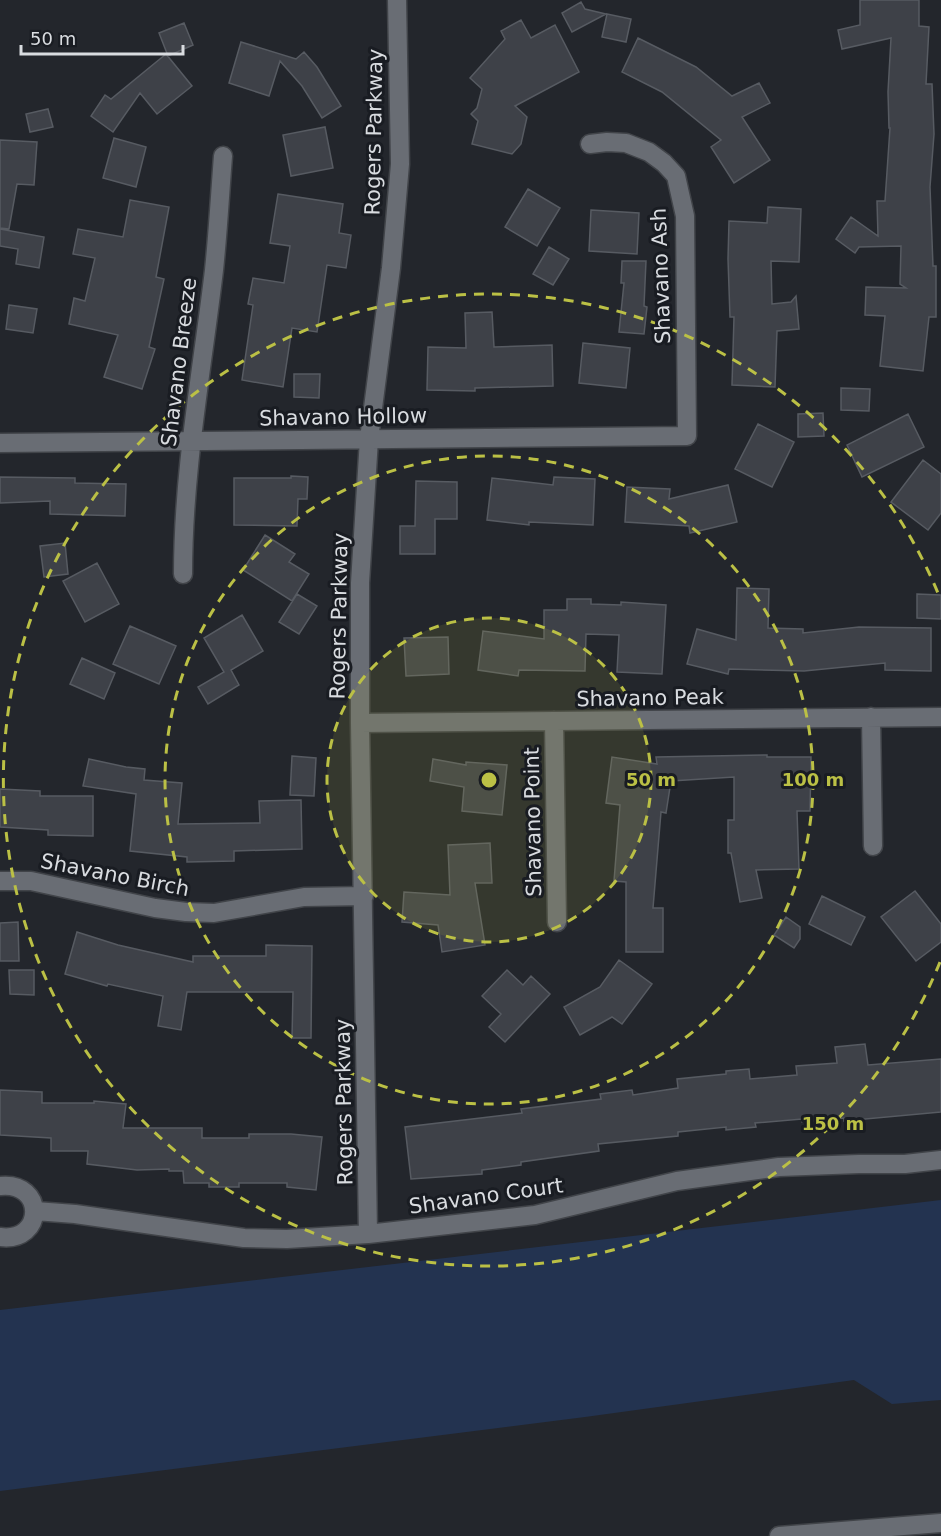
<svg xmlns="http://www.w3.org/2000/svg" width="941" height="1536" font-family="'DejaVu Sans',sans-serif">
<rect width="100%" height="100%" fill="#23262c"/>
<path fill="#233350" d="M 941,1200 L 941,1400 L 892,1404 L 854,1380 L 585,1417 L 0,1491 L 0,1310 Z"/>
<path fill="#3e4148" stroke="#575b62" stroke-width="1.5" d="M 860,0 L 919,0 L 919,26 L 929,27 L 926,84 L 932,84 L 934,134 L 930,187 L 933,266 L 936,266 L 936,317 L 929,317 L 923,371 L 880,366 L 885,316 L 865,315 L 866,287 L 906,288 L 900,284 L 901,246 L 859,247 L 855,253 L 836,239 L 851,217 L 878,236 L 877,201 L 885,201 L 890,128 L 889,128 L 888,92 L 891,38 L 842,49 L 838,30 L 860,25 Z
M 581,2 L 585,9 L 606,14 L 572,32 L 562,13 Z
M 607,14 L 631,19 L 626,42 L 602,37 Z
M 521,20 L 531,38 L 555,25 L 579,72 L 515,106 L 527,117 L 521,144 L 512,154 L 472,144 L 478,121 L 471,114 L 477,108 L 482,89 L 470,78 L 505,39 L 501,31 Z
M 184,23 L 193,45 L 168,56 L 159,33 Z
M 638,38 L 696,67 L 732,96 L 759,83 L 770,103 L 742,117 L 770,160 L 734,183 L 711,147 L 721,140 L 662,92 L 622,72 Z
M 241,42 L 296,59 L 304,52 L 317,67 L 341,106 L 322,118 L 302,86 L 280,61 L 269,96 L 229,83 Z
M 166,54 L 192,86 L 157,114 L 140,93 L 113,132 L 91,116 L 105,95 L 111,99 Z
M 48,109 L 53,127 L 30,132 L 26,114 Z
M 325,127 L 333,168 L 291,176 L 283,135 Z
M 114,138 L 146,147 L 136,187 L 103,178 Z
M 0,140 L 37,142 L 34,185 L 17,184 L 9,229 L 0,228 Z
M 528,189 L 560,208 L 537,246 L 505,227 Z
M 278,194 L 343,204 L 339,233 L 351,235 L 346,268 L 327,265 L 317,332 L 292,328 L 283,387 L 242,380 L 253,305 L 248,304 L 253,278 L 284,283 L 290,246 L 270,243 Z
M 130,200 L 169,207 L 156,277 L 164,279 L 149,347 L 155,349 L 142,389 L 104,377 L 118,335 L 69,324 L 74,298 L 85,301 L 95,258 L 73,254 L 78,229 L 123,237 Z
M 768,207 L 801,209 L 799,262 L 771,261 L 772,304 L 791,302 L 796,296 L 799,329 L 777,331 L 775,387 L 732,385 L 734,317 L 730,317 L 728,259 L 729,221 L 767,223 Z
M 591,210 L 639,213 L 637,254 L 589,251 Z
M 0,229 L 44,237 L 39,268 L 16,264 L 18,249 L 0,246 Z
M 549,247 L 569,259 L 553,285 L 533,274 Z
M 622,261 L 646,261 L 644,306 L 647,307 L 644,334 L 619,332 L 624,283 L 621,283 Z
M 9,305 L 37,309 L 33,333 L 6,329 Z
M 492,312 L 494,347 L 552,345 L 553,386 L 475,388 L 475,391 L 427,390 L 428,347 L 466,348 L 465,313 Z
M 583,343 L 630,348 L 626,388 L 579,383 Z
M 294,374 L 320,374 L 319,398 L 294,397 Z
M 841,388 L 870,389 L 869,411 L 841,410 Z
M 823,413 L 824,436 L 798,437 L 798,414 Z
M 908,414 L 924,447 L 862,477 L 847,445 Z
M 758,424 L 794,442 L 772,487 L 735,469 Z
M 923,460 L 941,474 L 941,513 L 928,530 L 891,502 Z
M 291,476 L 308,477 L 307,499 L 298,499 L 297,526 L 234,525 L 234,478 L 291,478 Z
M 0,477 L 75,478 L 75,483 L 126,484 L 125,516 L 50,514 L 50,501 L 0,503 Z
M 554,477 L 595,479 L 593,525 L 529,522 L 529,525 L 487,520 L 492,478 L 553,485 Z
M 416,481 L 457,482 L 457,519 L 435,519 L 435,554 L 400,554 L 400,526 L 415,526 Z
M 728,485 L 737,522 L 690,533 L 689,526 L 625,522 L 627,487 L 670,489 L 669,499 Z
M 265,535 L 295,554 L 289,562 L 309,574 L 292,601 L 243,570 Z
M 65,543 L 68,574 L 44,577 L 40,546 Z
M 97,563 L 119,604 L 85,622 L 63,581 Z
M 737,588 L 769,589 L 768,628 L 803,629 L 803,633 L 859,627 L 931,628 L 931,671 L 885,670 L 885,663 L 804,671 L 729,669 L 728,674 L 687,664 L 697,629 L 736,640 Z
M 297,594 L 317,606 L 299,634 L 279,622 Z
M 917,594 L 941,595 L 941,619 L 917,618 Z
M 567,599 L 591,599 L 591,604 L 621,605 L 621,602 L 666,605 L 662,674 L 617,672 L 619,635 L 586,634 L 585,671 L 519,670 L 518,676 L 478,670 L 483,631 L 544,639 L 544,610 L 567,610 Z
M 242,615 L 263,651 L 231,670 L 239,685 L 208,704 L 198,687 L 224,672 L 204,638 Z
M 130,626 L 176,646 L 159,684 L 113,664 Z
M 448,637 L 449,674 L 406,676 L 404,638 Z
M 82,658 L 115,673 L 104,699 L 70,684 Z
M 767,755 L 767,757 L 811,757 L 810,811 L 797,811 L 799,869 L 756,870 L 762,898 L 740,902 L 731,853 L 728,853 L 728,820 L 734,820 L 734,777 L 671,781 L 666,813 L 661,812 L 653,908 L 663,908 L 663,952 L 626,952 L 626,882 L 614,881 L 620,805 L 606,803 L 612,757 L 657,764 L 656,757 Z
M 292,756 L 316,758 L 314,796 L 290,795 Z
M 89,759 L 126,767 L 145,769 L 144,780 L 182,783 L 178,824 L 260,823 L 259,801 L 301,800 L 302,849 L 234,851 L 234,861 L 187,862 L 187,857 L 130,851 L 136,794 L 83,786 Z
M 433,759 L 466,765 L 466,762 L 507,765 L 502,815 L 462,811 L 464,787 L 430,781 Z
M 0,789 L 40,791 L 40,796 L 93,796 L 93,836 L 48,835 L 48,830 L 0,827 Z
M 490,843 L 492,883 L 475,883 L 485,945 L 442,952 L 438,925 L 402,922 L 404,892 L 450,895 L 448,845 Z
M 915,891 L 941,924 L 941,942 L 916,961 L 881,917 Z
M 822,896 L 865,917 L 851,945 L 809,924 Z
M 786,917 L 800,927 L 800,939 L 794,948 L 774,935 Z
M 18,922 L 19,961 L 0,961 L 0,923 Z
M 77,932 L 118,945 L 193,962 L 193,956 L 266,956 L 266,945 L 312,946 L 311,1038 L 292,1038 L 293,992 L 187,992 L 181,1030 L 158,1026 L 163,996 L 108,984 L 107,986 L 65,974 Z
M 619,960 L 652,984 L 622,1024 L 612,1017 L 580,1035 L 564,1007 L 600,987 Z
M 9,970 L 34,970 L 34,995 L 10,994 Z
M 507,970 L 523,985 L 531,976 L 550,994 L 505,1042 L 489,1027 L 501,1014 L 482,996 Z
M 865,1044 L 868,1065 L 941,1059 L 941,1112 L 844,1121 L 844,1118 L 802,1122 L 802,1119 L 755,1123 L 756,1127 L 726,1130 L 726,1127 L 678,1132 L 678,1136 L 598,1144 L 599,1151 L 521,1162 L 521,1165 L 482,1170 L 482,1174 L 411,1179 L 405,1127 L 522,1113 L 521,1109 L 601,1099 L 600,1094 L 632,1090 L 633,1095 L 678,1088 L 677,1079 L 726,1074 L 726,1071 L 749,1069 L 750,1079 L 797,1075 L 796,1066 L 837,1063 L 835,1047 Z
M 0,1090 L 42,1092 L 42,1103 L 94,1103 L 94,1101 L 126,1104 L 123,1128 L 202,1128 L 202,1138 L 249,1138 L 249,1134 L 291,1134 L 322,1137 L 316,1190 L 287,1187 L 287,1183 L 239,1183 L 239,1187 L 209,1187 L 209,1183 L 184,1183 L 183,1171 L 169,1171 L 169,1169 L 137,1170 L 87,1164 L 88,1151 L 51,1151 L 51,1138 L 0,1135 Z"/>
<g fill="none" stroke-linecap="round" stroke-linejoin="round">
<g stroke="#414449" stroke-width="21">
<path id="minor" d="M 0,443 L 687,436 L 685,216 L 676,176 L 664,163 L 649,152 L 626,143 L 607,142 L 590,144
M 183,574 C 183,471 202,371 214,270 C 218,232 220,194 223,156
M 871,717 L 873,846
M 554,721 L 557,922
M 360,723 L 941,717
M 0,881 L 31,881 L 155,908 L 186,912 L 214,913 L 304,897 L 364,896
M 0,1186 C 46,1181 45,1243 0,1237
M 35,1211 L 75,1214 L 244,1238 L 287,1239 L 368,1234 L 535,1215 L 677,1181 L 779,1167 L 859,1164 L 905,1164 L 941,1160
M 368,1234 L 360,723 L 360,583 L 369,439 L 391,268 L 400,164 L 397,0
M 779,1536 L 941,1523"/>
</g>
<use href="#minor" stroke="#696d74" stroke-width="18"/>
</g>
<circle cx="489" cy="780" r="162" fill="#bbc045" fill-opacity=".12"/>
<g fill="none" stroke="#bbc045" stroke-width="3" stroke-dasharray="10 8">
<circle cx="489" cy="780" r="162"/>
<circle cx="489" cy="780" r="324"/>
<path d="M940 962A486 486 0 1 1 940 598"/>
</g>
<g text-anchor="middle" stroke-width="6" stroke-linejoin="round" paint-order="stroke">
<g font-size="21" fill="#d9dce0" stroke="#191c22">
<text transform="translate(374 132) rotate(-89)" y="7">Rogers Parkway</text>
<text transform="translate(661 276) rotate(-92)" y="7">Shavano Ash</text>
<text transform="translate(179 362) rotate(-83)" y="7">Shavano Breeze</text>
<text transform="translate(343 417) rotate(-1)" y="7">Shavano Hollow</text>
<text transform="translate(339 616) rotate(-89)" y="7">Rogers Parkway</text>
<text transform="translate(650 698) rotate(-1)" y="7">Shavano Peak</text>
<text transform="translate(533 822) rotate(-91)" y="7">Shavano Point</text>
<text transform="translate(115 875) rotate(11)" y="7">Shavano Birch</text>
<text transform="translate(344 1102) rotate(-91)" y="7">Rogers Parkway</text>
<text transform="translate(486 1196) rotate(-8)" y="7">Shavano Court</text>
</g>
</g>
<circle cx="489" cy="780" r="9" fill="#bbc045" stroke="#191c22" stroke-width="3"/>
<g font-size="18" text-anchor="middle" font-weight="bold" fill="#bbc045" stroke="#191c22" stroke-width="6" stroke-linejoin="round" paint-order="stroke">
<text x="651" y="786">50 m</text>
<text x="813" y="786">100 m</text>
<text x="833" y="1130">150 m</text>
</g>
<path d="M21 45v9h162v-9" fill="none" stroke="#d9dce0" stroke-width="3"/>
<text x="30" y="45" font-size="18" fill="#d9dce0" stroke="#191c22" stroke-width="4.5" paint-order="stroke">50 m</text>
</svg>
